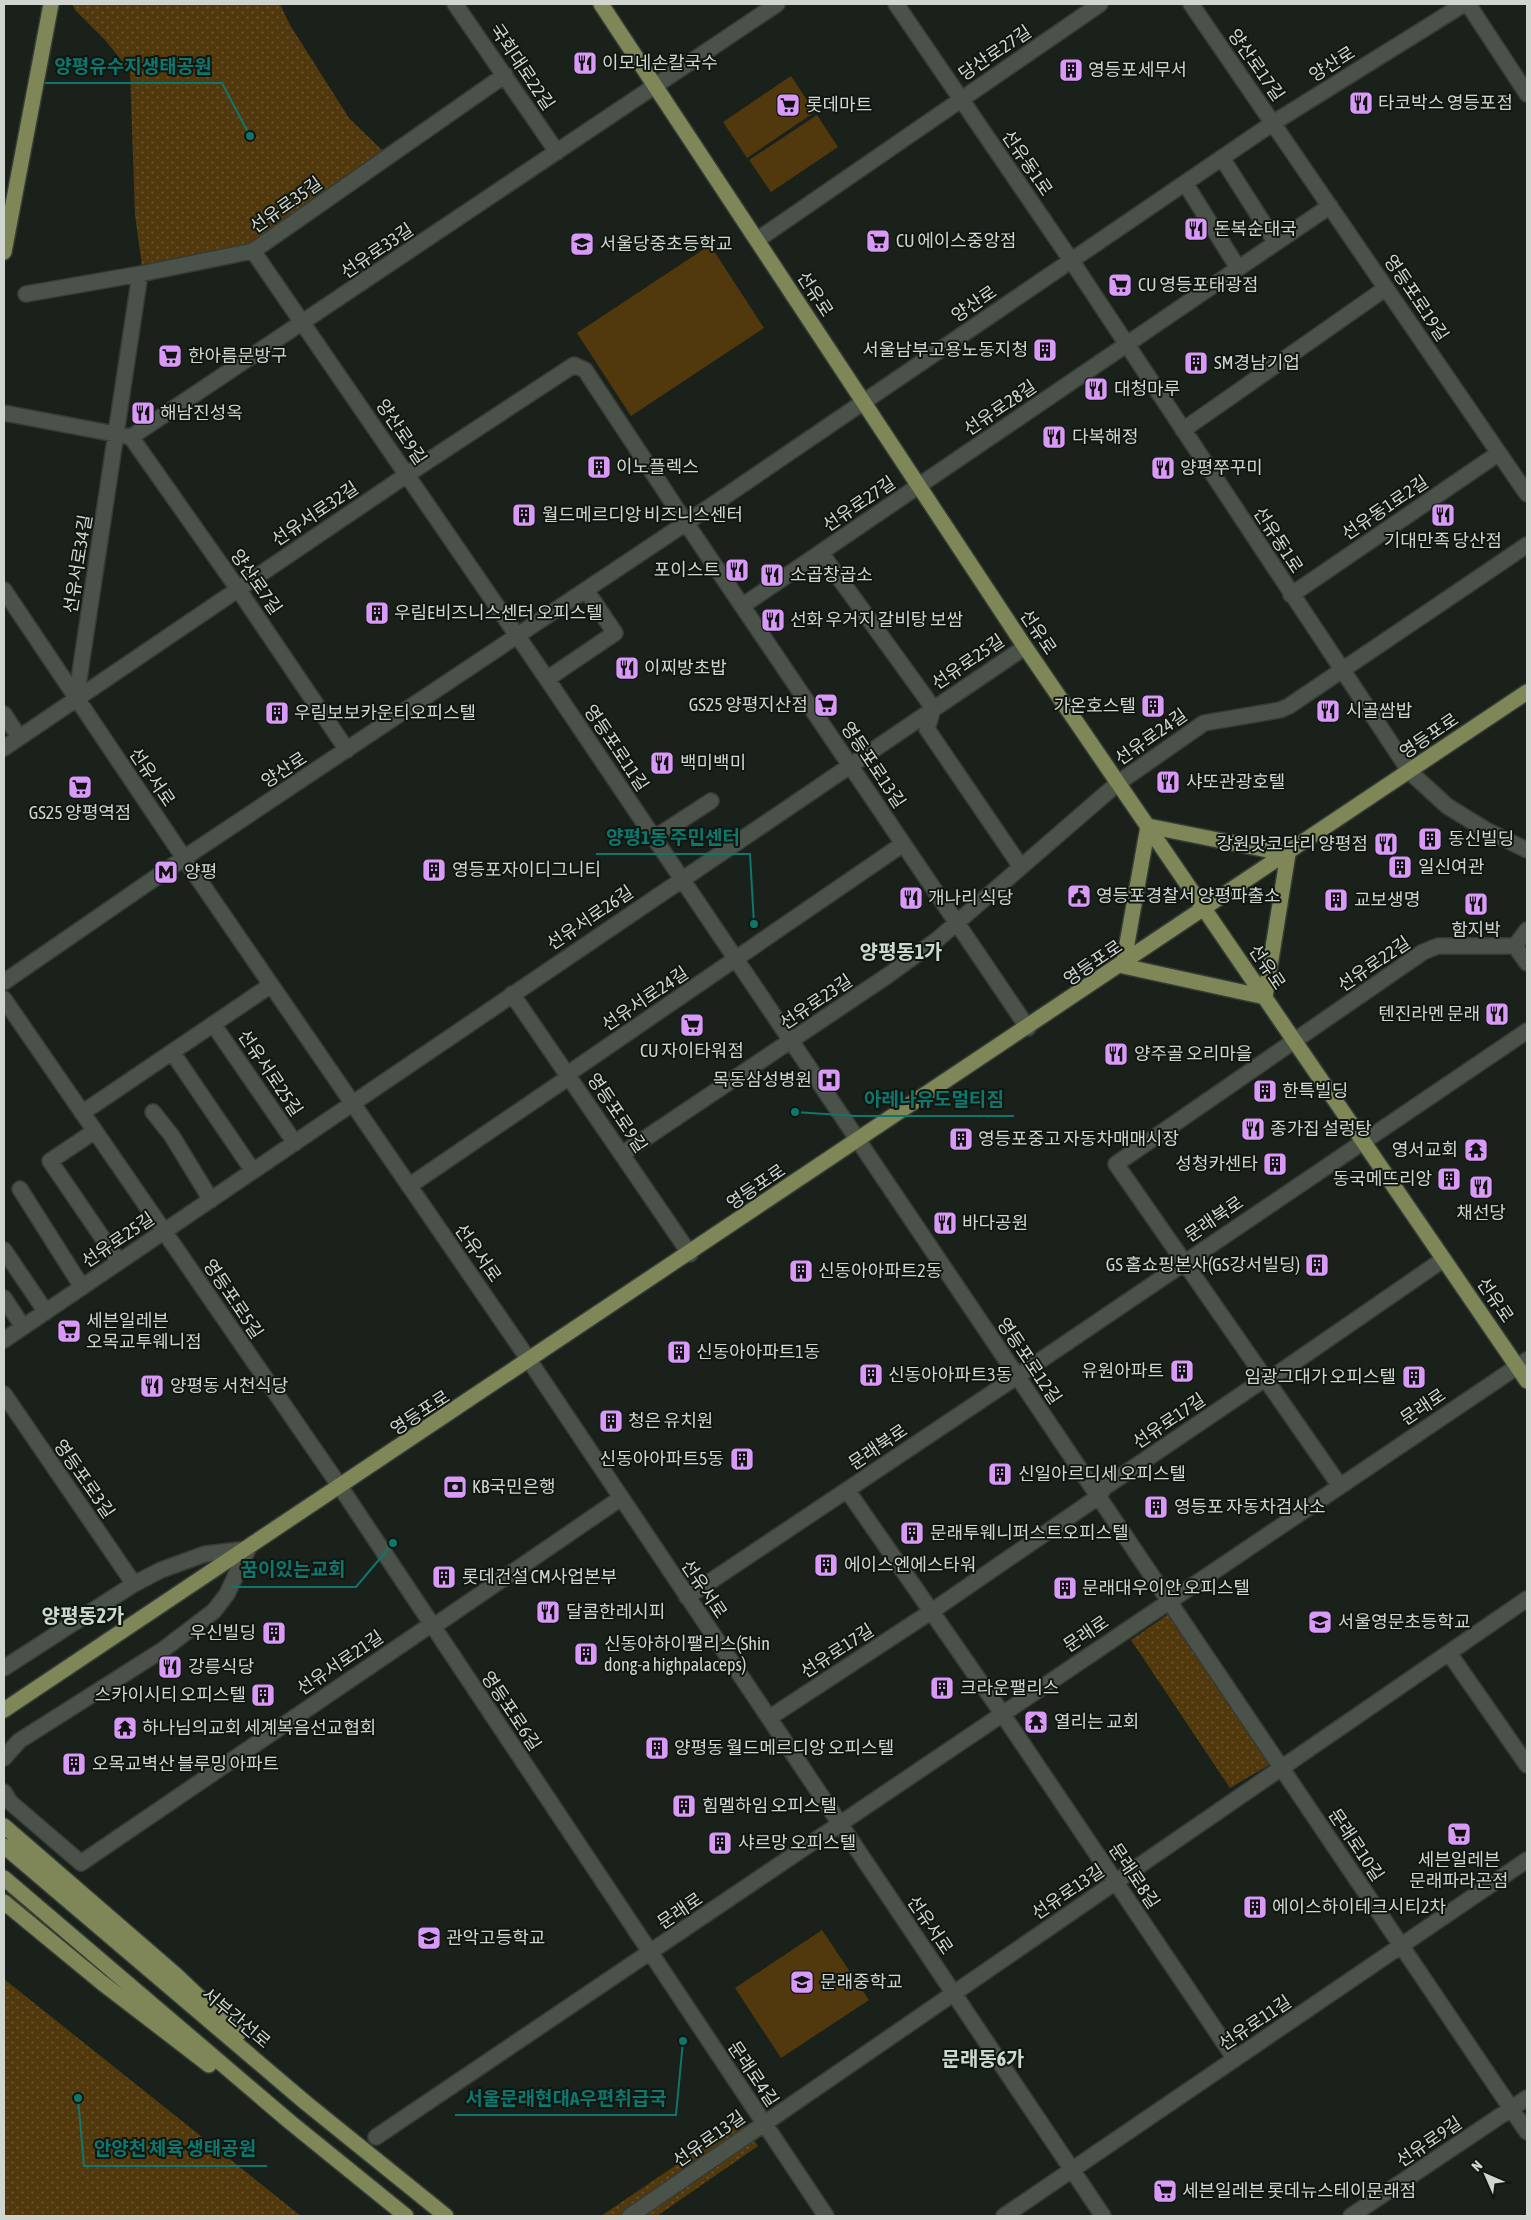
<svg xmlns="http://www.w3.org/2000/svg" width="1531" height="2220" font-family="'Asap Condensed','Noto Sans KR',sans-serif">
<defs>
<pattern id="park-dots" width="8" height="8" patternUnits="userSpaceOnUse" patternTransform="scale(1.25)"><rect width="8" height="8" fill="#51390d"/><path d="M2 2h.1M6 6h.1" fill="none" stroke="#69552f" stroke-width="1.8" stroke-linecap="round"/></pattern>
</defs>
<rect width="100%" height="100%" fill="#19211a"/>
<path fill="url(#park-dots)" d="M 72,4 L 280,4 L 290,25 L 349,118 L 385,153 L 250,246 L 142,266 L 135,215 L 130,71 L 105,40 L 75,10 Z
M 1170,1613 L 1271,1764 L 1230,1788 L 1131,1640 Z
M 4,1979 L 301,2216 L 4,2216 Z
M 741,2121 L 758,2146 L 657,2216 L 601,2216 Z"/>
<path fill="#51390d" d="M 791,76 L 815,112 L 747,158 L 723,122 Z
M 817,115 L 838,147 L 771,192 L 749,160 Z
M 710,245 L 764,328 L 631,416 L 577,333 Z
M 822,1930 L 869,2000 L 781,2058 L 735,1988 Z"/>
<g fill="none" stroke-linecap="round" stroke-linejoin="round">
<g stroke="#363b36" stroke-width="18">
<path id="minor" d="M 455,4 L 557,152
M 896,4 L 1071,260 L 1410,772 L 1447,806 L 1486,830 L 1527,850
M 1191,4 L 1527,494
M 1468,4 L 1527,94
M 1222,158 L 1276,243
M 1185,183 L 1238,268
M 757,240 L 1100,4
M 253,251 L 547,679 L 1527,2132
M 26,294 L 140,274 L 253,251 L 505,75
M 4,413 L 131,437 L 777,4
M 1183,430 L 1386,288
M 131,437 L 238,589 L 347,750
M 821,553 L 926,698 L 933,709 L 927,729 L 1021,867
M 4,590 L 184,858 L 531,1363 L 1103,2216
M 1291,595 L 1499,453
M 742,606 L 1330,206
M 547,679 L 615,633 L 586,590
M 76,699 L 140,274
M 4,714 L 19,737
M 4,748 L 408,474 L 574,365 L 585,370 L 686,523 L 1028,1028
M 654,838 L 711,801
M 1515,946 L 1527,930
M 1515,946 L 1527,963
M 4,982 L 184,858 L 686,523 L 1273,123 L 1464,4
M 512,994 L 690,1254
M 4,999 L 341,1488 L 826,2216
M 213,1024 L 295,1143
M 172,1052 L 253,1171
M 153,1112 L 172,1136 L 211,1200
M 82,1113 L 271,985
M 95,1131 L 50,1161 L 119,1262
M 622,1154 L 887,976 L 938,939 L 1118,783 L 1204,723 L 1280,710 L 1289,706 L 1527,545
M 409,1186 L 569,1077 L 572,1071 L 903,844
M 20,1189 L 82,1287
M 4,1250 L 46,1312
M 4,1298 L 23,1327
M 4,1340 L 1025,647
M 4,1394 L 134,1584
M 1340,1486 L 1116,1164 L 1423,952 L 1438,946 L 1515,946
M 847,1490 L 995,1703 L 1235,2059
M 687,1597 L 1013,1379 L 1527,1031
M 1449,1653 L 1527,1765
M 4,1668 L 134,1584 L 161,1570 L 205,1554 L 248,1549
M 769,1718 L 932,1611 L 1098,1497 L 1105,1487 L 1260,1382 L 1267,1381 L 1444,1259
M 4,1758 L 19,1741 L 164,1649 L 214,1611 L 227,1594 L 248,1549
M 4,1792 L 10,1802 L 81,1863 L 426,1628 L 437,1624 L 621,1498
M 376,2137 L 1527,1360
M 630,2216 L 1527,1599
M 1004,2216 L 1527,1860
M 1351,2216 L 1527,2098"/>
</g>
<g stroke="#363b36" stroke-width="18">
<path id="major" d="M 601,4 L 1025,647 L 1527,1381
M 4,252 L 51,4
M 1148,826 L 1288,854 L 1265,997 L 1123,966 Z
M 4,1710 C 514,1374 1022,1035 1527,692
M 4,1826 L 176,1975 L 238,2034
M 4,1846 L 306,2103 L 446,2216
M 4,1878 L 290,2122 L 406,2216
M 4,1902 L 101,1982 L 209,2065"/>
</g>
<use href="#minor" stroke="#4a524a" stroke-width="15"/>
<use href="#major" stroke="#7f8657" stroke-width="15"/>
</g>
<defs>
<g id="restaurant-square" transform="scale(1.25)"><rect x="-9" y="-9" width="18" height="18" rx="4" fill="#d99af7" stroke="#101711"/><path d="M-5-6h1v4h1v-4h1v4h1v-4h1v5L-1.5 .5V6h-2V.5L-5-1ZM5-6V6H3V1.5H1.5Q1.5-4 5-6Z" fill="#111"/></g>
<g id="building-square" transform="scale(1.25)"><rect x="-9" y="-9" width="18" height="18" rx="4" fill="#d99af7" stroke="#101711"/><path d="M-4-6H4V6H1V3H-1V6H-4ZM-2.5-4.3h1.7v1.8h-1.7ZM.8-4.3h1.7v1.8H.8ZM-2.5-1h1.7V.8h-1.7ZM.8-1h1.7V.8H.8Z" fill="#111"/></g>
<g id="supermarket-square" transform="scale(1.25)"><rect x="-9" y="-9" width="18" height="18" rx="4" fill="#d99af7" stroke="#101711"/><path d="M-6-5.5h2.5l.6 2H6L4.5 2H-2.5L-4.4-4H-6ZM-1.5 3.2a1.3 1.3 0 1 0 .1 0ZM3 3.2a1.3 1.3 0 1 0 .1 0Z" fill="#111"/></g>
<g id="school-square" transform="scale(1.25)"><rect x="-9" y="-9" width="18" height="18" rx="4" fill="#d99af7" stroke="#101711"/><path d="M0-5L7-2L0 1L-7-2ZM-4 1L0 2.5L4 1V4Q0 6-4 4Z" fill="#111"/></g>
<g id="metro-square" transform="scale(1.25)"><rect x="-9" y="-9" width="18" height="18" rx="4" fill="#d99af7" stroke="#101711"/><path d="M-5.5 5V-5H-3L0 0L3-5H5.5V5H3V-.5L0 4L-3-.5V5Z" fill="#111"/></g>
<g id="civic-square" transform="scale(1.25)"><rect x="-9" y="-9" width="18" height="18" rx="4" fill="#d99af7" stroke="#101711"/><path d="M-.6-6.5H3V-4.5H.6V-3L4-1V1h2V6H-6V1h2V-1L-.6-3ZM-1.2 2.5V6h2.4V2.5Z" fill="#111"/></g>
<g id="hospital-square" transform="scale(1.25)"><rect x="-9" y="-9" width="18" height="18" rx="4" fill="#d99af7" stroke="#101711"/><path d="M-5-5h3v3.5h4V-5h3V5h-3V1.5h-4V5h-3Z" fill="#111"/></g>
<g id="temple-square" transform="scale(1.25)"><rect x="-9" y="-9" width="18" height="18" rx="4" fill="#d99af7" stroke="#101711"/><path d="M0-6L5-2H3V0L6.5 2.5H4V6H1.5V3h-3V6H-4V2.5H-6.5L-3 0V-2H-5Z" fill="#111"/></g>
<g id="bank-square" transform="scale(1.25)"><rect x="-9" y="-9" width="18" height="18" rx="4" fill="#d99af7" stroke="#101711"/><path d="M-6-4H6V4H-6ZM0-2.3a2.3 2.3 0 1 0 0 4.6a2.3 2.3 0 1 0 0-4.6Z" fill="#111"/></g>
</defs>
<g fill-rule="evenodd">
<use href="#restaurant-square" x="585" y="63"/>
<use href="#building-square" x="1071" y="70"/>
<use href="#restaurant-square" x="1361" y="103"/>
<use href="#supermarket-square" x="788" y="105"/>
<use href="#restaurant-square" x="1196" y="229"/>
<use href="#supermarket-square" x="878" y="241"/>
<use href="#school-square" x="582" y="244"/>
<use href="#supermarket-square" x="1120" y="285"/>
<use href="#building-square" x="1045" y="350"/>
<use href="#supermarket-square" x="170" y="356"/>
<use href="#building-square" x="1196" y="363"/>
<use href="#restaurant-square" x="1096" y="389"/>
<use href="#restaurant-square" x="143" y="413"/>
<use href="#restaurant-square" x="1054" y="437"/>
<use href="#building-square" x="599" y="467"/>
<use href="#restaurant-square" x="1163" y="468"/>
<use href="#building-square" x="524" y="515"/>
<use href="#restaurant-square" x="1443" y="515"/>
<use href="#restaurant-square" x="737" y="570"/>
<use href="#restaurant-square" x="772" y="575"/>
<use href="#building-square" x="377" y="613"/>
<use href="#restaurant-square" x="773" y="620"/>
<use href="#restaurant-square" x="627" y="668"/>
<use href="#supermarket-square" x="826" y="705"/>
<use href="#building-square" x="1153" y="706"/>
<use href="#restaurant-square" x="1328" y="711"/>
<use href="#building-square" x="277" y="713"/>
<use href="#restaurant-square" x="662" y="763"/>
<use href="#restaurant-square" x="1168" y="782"/>
<use href="#supermarket-square" x="80" y="787"/>
<use href="#building-square" x="1430" y="839"/>
<use href="#restaurant-square" x="1386" y="844"/>
<use href="#building-square" x="1400" y="867"/>
<use href="#building-square" x="434" y="870"/>
<use href="#metro-square" x="166" y="872"/>
<use href="#civic-square" x="1079" y="896"/>
<use href="#restaurant-square" x="911" y="898"/>
<use href="#building-square" x="1336" y="900"/>
<use href="#restaurant-square" x="1476" y="904"/>
<use href="#restaurant-square" x="1497" y="1014"/>
<use href="#supermarket-square" x="692" y="1025"/>
<use href="#restaurant-square" x="1116" y="1054"/>
<use href="#hospital-square" x="829" y="1080"/>
<use href="#building-square" x="1265" y="1091"/>
<use href="#restaurant-square" x="1253" y="1129"/>
<use href="#building-square" x="961" y="1139"/>
<use href="#temple-square" x="1476" y="1150"/>
<use href="#building-square" x="1275" y="1164"/>
<use href="#building-square" x="1449" y="1179"/>
<use href="#restaurant-square" x="1481" y="1187"/>
<use href="#restaurant-square" x="945" y="1223"/>
<use href="#building-square" x="1317" y="1265"/>
<use href="#building-square" x="801" y="1271"/>
<use href="#supermarket-square" x="69" y="1331"/>
<use href="#building-square" x="679" y="1352"/>
<use href="#building-square" x="1182" y="1371"/>
<use href="#building-square" x="871" y="1375"/>
<use href="#building-square" x="1414" y="1377"/>
<use href="#restaurant-square" x="152" y="1386"/>
<use href="#building-square" x="611" y="1421"/>
<use href="#building-square" x="742" y="1459"/>
<use href="#building-square" x="1000" y="1474"/>
<use href="#bank-square" x="455" y="1487"/>
<use href="#building-square" x="1156" y="1507"/>
<use href="#building-square" x="912" y="1533"/>
<use href="#building-square" x="826" y="1565"/>
<use href="#building-square" x="444" y="1577"/>
<use href="#building-square" x="1065" y="1588"/>
<use href="#restaurant-square" x="548" y="1612"/>
<use href="#school-square" x="1320" y="1622"/>
<use href="#building-square" x="274" y="1633"/>
<use href="#building-square" x="586" y="1654"/>
<use href="#restaurant-square" x="170" y="1667"/>
<use href="#building-square" x="942" y="1688"/>
<use href="#building-square" x="263" y="1695"/>
<use href="#temple-square" x="1036" y="1722"/>
<use href="#temple-square" x="125" y="1728"/>
<use href="#building-square" x="657" y="1748"/>
<use href="#building-square" x="74" y="1764"/>
<use href="#building-square" x="684" y="1806"/>
<use href="#supermarket-square" x="1459" y="1834"/>
<use href="#building-square" x="720" y="1843"/>
<use href="#building-square" x="1255" y="1907"/>
<use href="#school-square" x="429" y="1938"/>
<use href="#school-square" x="802" y="1982"/>
<use href="#supermarket-square" x="1165" y="2191"/>
</g>
<g text-anchor="middle" stroke-width="4" stroke-linejoin="round" paint-order="stroke">
<g font-size="18" fill="#d0d5d0" stroke="#101711">
<text transform="translate(995 53) rotate(-34)" y="6">당산로27길</text>
<text transform="translate(1332 64) rotate(-32)" y="6">양산로</text>
<text transform="translate(1256 65) rotate(55)" y="6">양산로17길</text>
<text transform="translate(522 67) rotate(56)" y="6">국회대로22길</text>
<text transform="translate(1027 163) rotate(56)" y="6">선유동1로</text>
<text transform="translate(286 205) rotate(-35)" y="6">선유로35길</text>
<text transform="translate(377 251) rotate(-34)" y="6">선유로33길</text>
<text transform="translate(815 294) rotate(57)" y="6">선유로</text>
<text transform="translate(1416 298) rotate(56)" y="6">영등포로19길</text>
<text transform="translate(974 304) rotate(-34)" y="6">양산로</text>
<text transform="translate(1000 408) rotate(-34)" y="6">선유로28길</text>
<text transform="translate(401 432) rotate(56)" y="6">양산로9길</text>
<text transform="translate(859 504) rotate(-34)" y="6">선유로27길</text>
<text transform="translate(1385 508) rotate(-34)" y="6">선유동1로2길</text>
<text transform="translate(315 514) rotate(-34)" y="6">선유서로32길</text>
<text transform="translate(1278 540) rotate(57)" y="6">선유동1로</text>
<text transform="translate(78 564) rotate(-81)" y="6">선유서로34길</text>
<text transform="translate(256 582) rotate(55)" y="6">양산로7길</text>
<text transform="translate(1038 632) rotate(56)" y="6">선유로</text>
<text transform="translate(968 662) rotate(-34)" y="6">선유로25길</text>
<text transform="translate(1429 736) rotate(-34)" y="6">영등포로</text>
<text transform="translate(1151 737) rotate(-35)" y="6">선유로24길</text>
<text transform="translate(616 748) rotate(56)" y="6">영등포로11길</text>
<text transform="translate(873 765) rotate(56)" y="6">영등포로13길</text>
<text transform="translate(284 770) rotate(-33)" y="6">양산로</text>
<text transform="translate(152 777) rotate(56)" y="6">선유서로</text>
<text transform="translate(590 918) rotate(-34)" y="6">선유서로26길</text>
<text transform="translate(1093 963) rotate(-34)" y="6">영등포로</text>
<text transform="translate(1374 964) rotate(-34)" y="6">선유로22길</text>
<text transform="translate(1267 967) rotate(56)" y="6">선유로</text>
<text transform="translate(645 999) rotate(-34)" y="6">선유서로24길</text>
<text transform="translate(816 1002) rotate(-34)" y="6">선유로23길</text>
<text transform="translate(270 1073) rotate(56)" y="6">선유서로25길</text>
<text transform="translate(617 1113) rotate(56)" y="6">영등포로9길</text>
<text transform="translate(756 1187) rotate(-34)" y="6">영등포로</text>
<text transform="translate(1214 1219) rotate(-34)" y="6">문래북로</text>
<text transform="translate(118 1240) rotate(-34)" y="6">선유로25길</text>
<text transform="translate(478 1253) rotate(55)" y="6">선유서로</text>
<text transform="translate(233 1299) rotate(56)" y="6">영등포로5길</text>
<text transform="translate(1495 1300) rotate(56)" y="6">선유로</text>
<text transform="translate(1029 1361) rotate(56)" y="6">영등포로12길</text>
<text transform="translate(1423 1407) rotate(-34)" y="6">문래로</text>
<text transform="translate(420 1413) rotate(-33)" y="6">영등포로</text>
<text transform="translate(1169 1421) rotate(-34)" y="6">선유로17길</text>
<text transform="translate(878 1447) rotate(-34)" y="6">문래북로</text>
<text transform="translate(84 1479) rotate(55)" y="6">영등포로3길</text>
<text transform="translate(704 1589) rotate(56)" y="6">선유서로</text>
<text transform="translate(1086 1634) rotate(-34)" y="6">문래로</text>
<text transform="translate(837 1651) rotate(-33)" y="6">선유로17길</text>
<text transform="translate(340 1663) rotate(-34)" y="6">선유서로21길</text>
<text transform="translate(511 1711) rotate(56)" y="6">영등포로6길</text>
<text transform="translate(1356 1845) rotate(56)" y="6">문래로10길</text>
<text transform="translate(1134 1876) rotate(56)" y="6">문래로8길</text>
<text transform="translate(1068 1892) rotate(-34)" y="6">선유로13길</text>
<text transform="translate(680 1911) rotate(-34)" y="6">문래로</text>
<text transform="translate(930 1925) rotate(56)" y="6">선유서로</text>
<text transform="translate(236 2018) rotate(40)" y="6">서부간선로</text>
<text transform="translate(1255 2023) rotate(-34)" y="6">선유로11길</text>
<text transform="translate(753 2074) rotate(56)" y="6">문래로4길</text>
<text transform="translate(709 2139) rotate(-35)" y="6">선유로13길</text>
<text transform="translate(1429 2142) rotate(-34)" y="6">선유로9길</text>
</g>
<g font-size="18" fill="#d0d5d0" stroke="#101711" text-anchor="start">
<text x="602" y="69">이모네손칼국수</text>
<text x="1088" y="76">영등포세무서</text>
<text x="1378" y="109">타코박스 영등포점</text>
<text x="806" y="111">롯데마트</text>
<text x="1214" y="235">돈복순대국</text>
<text x="896" y="247">CU 에이스중앙점</text>
<text x="600" y="250">서울당중초등학교</text>
<text x="1138" y="291">CU 영등포태광점</text>
<text x="1028" y="356" text-anchor="end">서울남부고용노동지청</text>
<text x="188" y="362">한아름문방구</text>
<text x="1214" y="369">SM경남기업</text>
<text x="1114" y="395">대청마루</text>
<text x="160" y="419">해남진성옥</text>
<text x="1072" y="443">다복해정</text>
<text x="616" y="473">이노플렉스</text>
<text x="1180" y="474">양평쭈꾸미</text>
<text x="542" y="521">월드메르디앙 비즈니스센터</text>
<text x="1443" y="547" text-anchor="middle">기대만족 당산점</text>
<text x="720" y="576" text-anchor="end">포이스트</text>
<text x="790" y="581">소곱창곱소</text>
<text x="394" y="619">우림E비즈니스센터 오피스텔</text>
<text x="790" y="626">선화 우거지 갈비탕 보쌈</text>
<text x="644" y="674">이찌방초밥</text>
<text x="808" y="711" text-anchor="end">GS25 양평지산점</text>
<text x="1136" y="712" text-anchor="end">가온호스텔</text>
<text x="1346" y="717">시골쌈밥</text>
<text x="294" y="719">우림보보카운티오피스텔</text>
<text x="680" y="769">백미백미</text>
<text x="1186" y="788">샤또관광호텔</text>
<text x="80" y="819" text-anchor="middle">GS25 양평역점</text>
<text x="1448" y="845">동신빌딩</text>
<text x="1368" y="850" text-anchor="end">강원맛코다리 양평점</text>
<text x="1418" y="873">일신여관</text>
<text x="452" y="876">영등포자이디그니티</text>
<text x="184" y="878">양평</text>
<text x="1096" y="902">영등포경찰서 양평파출소</text>
<text x="928" y="904">개나리 식당</text>
<text x="1354" y="906">교보생명</text>
<text x="1476" y="936" text-anchor="middle">함지박</text>
<text x="1480" y="1020" text-anchor="end">텐진라멘 문래</text>
<text x="692" y="1057" text-anchor="middle">CU 자이타워점</text>
<text x="1134" y="1060">양주골 오리마을</text>
<text x="812" y="1086" text-anchor="end">목동삼성병원</text>
<text x="1282" y="1097">한특빌딩</text>
<text x="1270" y="1135">종가집 설렁탕</text>
<text x="978" y="1145">영등포중고 자동차매매시장</text>
<text x="1458" y="1156" text-anchor="end">영서교회</text>
<text x="1258" y="1170" text-anchor="end">성청카센타</text>
<text x="1432" y="1185" text-anchor="end">동국메뜨리앙</text>
<text x="1481" y="1219" text-anchor="middle">채선당</text>
<text x="962" y="1229">바다공원</text>
<text x="1300" y="1271" text-anchor="end">GS 홈쇼핑본사(GS강서빌딩)</text>
<text x="818" y="1277">신동아아파트2동</text>
<text x="86" y="1327">세븐일레븐<tspan x="86" dy="21">오목교투웨니점</tspan></text>
<text x="696" y="1358">신동아아파트1동</text>
<text x="1164" y="1377" text-anchor="end">유원아파트</text>
<text x="888" y="1381">신동아아파트3동</text>
<text x="1396" y="1383" text-anchor="end">임광그대가 오피스텔</text>
<text x="170" y="1392">양평동 서천식당</text>
<text x="628" y="1427">청은 유치원</text>
<text x="724" y="1465" text-anchor="end">신동아아파트5동</text>
<text x="1018" y="1480">신일아르디세 오피스텔</text>
<text x="472" y="1493">KB국민은행</text>
<text x="1174" y="1513">영등포 자동차검사소</text>
<text x="930" y="1539">문래투웨니퍼스트오피스텔</text>
<text x="844" y="1571">에이스엔에스타워</text>
<text x="462" y="1583">롯데건설 CM사업본부</text>
<text x="1082" y="1594">문래대우이안 오피스텔</text>
<text x="566" y="1618">달콤한레시피</text>
<text x="1338" y="1628">서울영문초등학교</text>
<text x="256" y="1639" text-anchor="end">우신빌딩</text>
<text x="604" y="1650">신동아하이팰리스(Shin<tspan x="604" dy="21">dong-a highpalaceps)</tspan></text>
<text x="188" y="1673">강릉식당</text>
<text x="960" y="1694">크라운팰리스</text>
<text x="246" y="1701" text-anchor="end">스카이시티 오피스텔</text>
<text x="1054" y="1728">열리는 교회</text>
<text x="142" y="1734">하나님의교회 세계복음선교협회</text>
<text x="674" y="1754">양평동 월드메르디앙 오피스텔</text>
<text x="92" y="1770">오목교벽산 블루밍 아파트</text>
<text x="702" y="1812">힘멜하임 오피스텔</text>
<text x="738" y="1849">샤르망 오피스텔</text>
<text x="1459" y="1866" text-anchor="middle">세븐일레븐<tspan x="1459" dy="21">문래파라곤점</tspan></text>
<text x="1272" y="1913">에이스하이테크시티2차</text>
<text x="446" y="1944">관악고등학교</text>
<text x="820" y="1988">문래중학교</text>
<text x="1182" y="2197">세븐일레븐 롯데뉴스테이문래점</text>
</g>
<g font-size="20" font-weight="bold" fill="#ced8ce" stroke="#101711">
<text x="901" y="959">양평동1가</text>
<text x="83" y="1623">양평동2가</text>
<text x="983" y="2066">문래동6가</text>
</g>
</g>
<path fill="none" stroke="#0f766e" stroke-width="2" d="M250 136L222 83H45M754 924L750 854H596M795 1112L855 1116H1014M393 1543L356 1587H231M683 2041L676 2115H455M78 2098L84 2166H267"/>
<g fill="#0f766e" stroke="#101711" stroke-width="2">
<circle cx="250" cy="136" r="5"/>
<circle cx="754" cy="924" r="5"/>
<circle cx="795" cy="1112" r="5"/>
<circle cx="393" cy="1543" r="5"/>
<circle cx="683" cy="2041" r="5"/>
<circle cx="78" cy="2098" r="5"/>
</g>
<g font-size="19" text-anchor="middle" font-weight="bold" fill="#0f766e" stroke="#101711" stroke-width="4" stroke-linejoin="round" paint-order="stroke">
<text x="133" y="73">양평유수지생태공원</text>
<text x="673" y="844">양평1동 주민센터</text>
<text x="934" y="1106">아레나유도멀티짐</text>
<text x="293" y="1576">꿈이있는교회</text>
<text x="566" y="2105">서울문래현대A우편취급국</text>
<text x="175" y="2155">안양천 체육 생태공원</text>
</g>
<rect width="1531" height="2220" fill="none" stroke="#d0d5d0" stroke-width="10"/>
<g transform="translate(1486 2175) rotate(315)" stroke="#101711" stroke-width="4" paint-order="stroke">
<path d="M0-4L9 19L0 12L-9 19Z" fill="#d0d5d0"/>
<text y="-8" font-size="14" font-weight="bold" text-anchor="middle" fill="#d0d5d0">N</text>
</g>
</svg>
